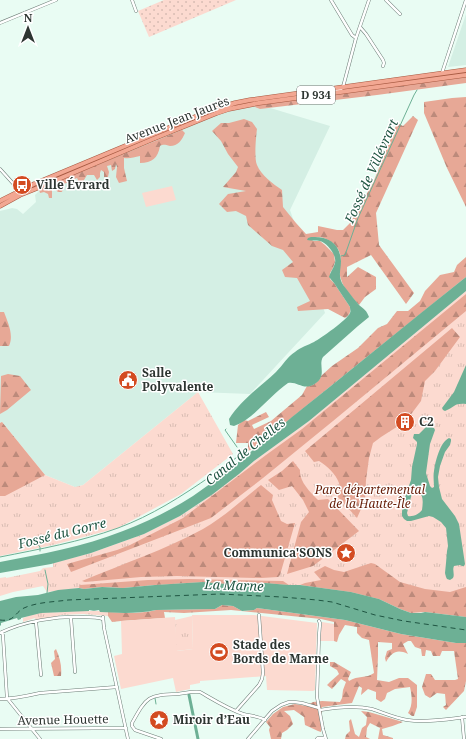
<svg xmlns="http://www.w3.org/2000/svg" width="466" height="739" font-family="'Noto Serif',serif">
<defs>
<pattern id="grass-tufts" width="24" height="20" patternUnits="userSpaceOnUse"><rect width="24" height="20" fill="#fcdad0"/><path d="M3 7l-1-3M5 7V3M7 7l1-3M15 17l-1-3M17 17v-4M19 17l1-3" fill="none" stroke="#d8bcb3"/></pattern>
<pattern id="forest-firs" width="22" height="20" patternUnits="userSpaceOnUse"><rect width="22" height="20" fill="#e7a896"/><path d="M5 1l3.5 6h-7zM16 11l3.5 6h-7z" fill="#bc8a7b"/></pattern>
<pattern id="garden-dots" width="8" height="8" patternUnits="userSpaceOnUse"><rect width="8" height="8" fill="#fcdad0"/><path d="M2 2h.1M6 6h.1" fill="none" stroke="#d8bcb3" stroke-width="1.8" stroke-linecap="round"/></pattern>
</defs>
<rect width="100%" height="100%" fill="#e9fcf3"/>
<path fill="#d4efe4" d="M 466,14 L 466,65 L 448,67 Z
M 257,104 L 330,126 L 290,210 L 325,313 L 250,394 L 198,392 L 83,485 L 75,487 L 45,475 L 2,422 L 0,423 L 0,211 L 12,208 L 17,209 L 23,214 L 36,202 L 35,195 L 39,191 L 39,189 L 182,130 L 212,116 L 233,109 Z"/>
<path fill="url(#grass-tufts)" d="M 466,291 L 466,617 L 328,589 L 300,585 L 155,585 L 79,588 L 47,592 L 43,586 L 13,592 L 0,596 L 0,578 L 6,577 L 6,578 L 40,571 L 43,568 L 53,567 L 53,563 L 91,553 L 144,534 L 180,516 L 200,503 L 239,474 L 254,461 L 309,421 Z
M 198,392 L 233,454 L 181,494 L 118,528 L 53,545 L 0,556 L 0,423 L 2,422 L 45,475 L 75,487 L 83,485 Z
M 65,611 L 103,611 L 108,612 L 108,616 L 83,614 L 60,615 L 59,617 L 36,620 L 35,618 L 23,622 L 23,618 C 31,615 39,612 48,612 C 54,612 59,613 65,611 Z
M 192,616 L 193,649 L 176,651 L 175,620 Z"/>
<path fill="url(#forest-firs)" d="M 466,76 L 466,83 L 377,95 L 260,109 L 255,107 L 257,104 Z
M 466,97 L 466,207 L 447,168 L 424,113 L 424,102 L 452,98 Z
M 413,116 L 418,120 L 376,213 L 379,245 L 414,293 L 406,304 L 371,255 L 347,267 L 347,277 L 358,267 L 376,277 L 376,289 L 365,297 L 359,305 C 353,298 343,288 341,279 C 336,266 347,257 334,244 C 328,240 325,237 317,237 L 312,241 L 320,241 L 325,245 L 334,254 L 335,262 L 333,268 L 330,273 L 330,279 L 334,283 L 350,307 C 351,313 349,315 345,318 L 328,309 L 298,311 L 297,307 L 310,301 L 297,278 L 285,277 L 282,270 L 293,262 L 283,250 L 272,246 L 248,225 L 246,216 L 236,211 L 227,212 L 219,204 L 228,194 L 246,191 L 223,187 L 236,172 L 238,167 L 228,154 L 221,141 L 212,131 L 221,123 L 229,123 L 244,119 L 252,122 L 257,129 C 256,136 254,159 257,165 C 261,175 273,184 282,190 L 283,207 L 296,223 L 306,234 L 318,232 L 318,226 L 337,230 L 343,230 L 350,223 L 373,183 L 397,123 L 403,126 Z
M 182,130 L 185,133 C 182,140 178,146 170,146 C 165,145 164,144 160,146 C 158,158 152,163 140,163 L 140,156 C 134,157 130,159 124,158 L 124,168 L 127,181 L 119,183 L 116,177 L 117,167 L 116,164 L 115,169 L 112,171 L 111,165 L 107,166 L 109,172 L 108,177 L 104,177 L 104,172 L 101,170 L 100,173 L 100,177 L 97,180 L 94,175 L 87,175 L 84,180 L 78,187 L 76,186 L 78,180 L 77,178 L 64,184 L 62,192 L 58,192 L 55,189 L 52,189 L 52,198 L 49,198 L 48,194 L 44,192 L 40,193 L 39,189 Z
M 466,257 L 466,277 L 254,448 L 248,451 L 248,443 L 236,443 L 238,425 L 244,420 L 248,421 L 266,412 L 269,417 L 252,425 L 254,429 L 271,421 L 302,395 L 307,386 L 313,385 L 319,380 L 321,376 L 332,366 L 358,348 L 378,328 L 387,324 L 397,311 L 408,311 L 420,301 L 425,291 L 440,275 L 454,272 L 457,265 Z
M 466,294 L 466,311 L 333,421 L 263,478 L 211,518 L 71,572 L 67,564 L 117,550 L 130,545 L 183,518 L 266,455 L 302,429 Z
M 0,312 L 4,312 C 8,323 14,335 9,346 L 0,346 Z
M 452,328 L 460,337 L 435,371 L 425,381 L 421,401 L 406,421 L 381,437 L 373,443 L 369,458 L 366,480 L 365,500 L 357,518 L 338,497 C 338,493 340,487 339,483 C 336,474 327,466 319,461 L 314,462 L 305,451 Z
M 8,374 L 20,376 L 31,390 L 7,410 L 0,414 L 1,376 Z
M 2,422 L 45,475 L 5,496 L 0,496 L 0,423 Z
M 293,461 L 300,470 C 299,481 310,492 318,500 L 328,499 L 359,531 L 313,566 L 287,574 L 301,522 L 309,512 L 303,500 L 292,486 L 279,490 L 268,480 L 282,471 Z
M 261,485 L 273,495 L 272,500 L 281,521 L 287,524 L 295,523 L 280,575 L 278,577 L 261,578 L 177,576 L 141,577 L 85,582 L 82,581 C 122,564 165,550 203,529 C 224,517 242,500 261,485 Z
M 371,563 L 375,564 L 400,582 L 425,589 L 450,592 L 466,587 L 466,617 L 425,612 L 411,613 L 400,609 L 379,599 L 351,592 L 300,585 L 305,583 L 321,580 L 314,572 L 325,566 L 334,570 L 344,572 Z
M 189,579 L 283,581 L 289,585 L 265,583 L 238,585 L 203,582 L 155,585 L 123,588 L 102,587 L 84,589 L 79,588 L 80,585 L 148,580 Z
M 222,605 L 233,606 L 242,611 L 254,610 L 257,608 L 345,620 L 401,634 L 456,643 L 466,643 L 466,681 L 464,691 L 446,710 L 443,707 L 446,705 L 445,694 L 437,693 L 430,698 L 425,695 L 422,687 L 426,674 L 431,674 L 435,680 L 455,680 L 458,679 L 454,651 L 442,651 L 440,656 L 433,656 L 431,651 L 426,650 L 425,656 L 422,656 L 421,649 L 415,647 L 411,641 L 408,641 L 403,644 L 408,654 C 397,649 392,652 386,662 L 385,658 L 387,651 L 392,649 L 392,643 L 378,642 L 378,656 L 377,680 L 389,682 L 399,678 L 408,678 L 417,685 L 417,707 L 414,716 L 412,716 L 408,713 C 413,705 412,696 410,687 L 395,689 L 387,693 L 385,699 L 381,702 L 376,699 L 376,692 L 368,689 L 361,695 L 362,688 L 359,686 L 352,703 L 322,707 L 321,732 L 318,731 L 305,725 L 304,717 L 294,710 L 284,711 L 290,716 L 293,724 L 287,730 L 282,733 L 281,739 L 271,739 L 269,730 L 270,727 L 266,722 L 273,714 L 283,707 L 295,704 L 306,706 L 313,702 L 322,701 L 340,702 L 342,698 L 343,690 L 346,682 L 341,679 L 332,689 L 327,685 L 330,682 L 339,674 L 337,670 L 330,666 L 330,662 L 334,662 L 351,672 L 348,679 L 349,681 C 358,675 366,679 374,673 L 369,640 L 362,638 L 357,633 L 357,627 L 345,625 L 339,635 L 337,642 L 334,641 L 334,622 L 321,619 L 231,610 L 184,613 L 164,612 L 165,618 L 121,621 L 112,622 L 108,616 L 108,612 C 124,613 140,614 156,610 L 215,609 Z
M 56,649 C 60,658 62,666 61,676 L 54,676 L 51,663 L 55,659 L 54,651 Z
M 361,711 L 369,712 L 403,722 C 396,725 389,727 382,729 L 383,735 L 393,738 L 393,739 L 378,739 L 380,728 L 370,723 L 367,728 L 366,737 L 370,739 L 345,739 L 346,735 L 350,731 L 349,721 L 351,719 L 355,734 L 359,737 L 362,728 L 366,725 L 367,717 Z"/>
<path fill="url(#garden-dots)" d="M 164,0 L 236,0 L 149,37 L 138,11 Z"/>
<path fill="#fcdad0" d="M 172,186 L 176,200 L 146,207 L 142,193 Z
M 192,615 L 254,615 L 317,623 L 315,690 L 313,691 L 267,690 L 266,676 L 200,681 L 200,683 L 190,685 L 190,689 L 176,692 L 173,678 L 121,689 L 114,656 L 122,654 L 121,621 L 175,617 L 177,651 L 193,649 Z
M 322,622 L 334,624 L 334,641 L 320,641 Z"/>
<path fill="#6db095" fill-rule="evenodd" d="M 311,237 C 328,236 340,243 341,261 C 341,269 338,275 342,283 C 345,288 355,300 359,305 C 364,309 367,311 369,317 L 358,326 L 323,357 C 318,365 327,375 316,383 C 304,392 298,381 288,383 C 270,395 254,419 234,426 L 230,425 L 229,419 C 241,400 260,387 276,372 C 283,365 287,357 295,352 C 301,347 308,345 314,342 C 321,338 347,320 350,313 C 351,311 350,310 350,307 L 334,283 L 329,277 C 330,272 334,268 335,263 C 337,255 327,243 320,241 C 316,240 312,241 307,240 L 308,238 Z
M 466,277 L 466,291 L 309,421 L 254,461 L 239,474 L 213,494 L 180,516 L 144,534 L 91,553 L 51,564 L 0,573 L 0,562 C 41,554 83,547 123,531 C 147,522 171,510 193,496 C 228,472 260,444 292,417 C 350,371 408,323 466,277 Z
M 466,365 L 466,404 C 453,403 456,407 445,411 L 443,410 L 442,408 L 454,392 Z
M 428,425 L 434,428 L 435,430 L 430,444 L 426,473 L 430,486 L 432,488 L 434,487 C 434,482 433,476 434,471 C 435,462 440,442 449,438 L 451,439 L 451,441 L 450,445 L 445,452 L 440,466 L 438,477 L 439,487 L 442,499 L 455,516 L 459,524 L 465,564 L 464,566 L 462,566 L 460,565 L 454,566 C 452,570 455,574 453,578 L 450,580 L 447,579 L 446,577 L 445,573 L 446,563 L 447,551 L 448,546 L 446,528 L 441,522 L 433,517 L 429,516 L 411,521 L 407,521 L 404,519 L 402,516 L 402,512 L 403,503 L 411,480 L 412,467 L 417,444 L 417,442 L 413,438 L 414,434 L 419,434 ZM 414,490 L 417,490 C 424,495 423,502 422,510 C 419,514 413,517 408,516 L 407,513 L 412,493 Z
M 203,582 L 238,585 L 265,583 L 289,585 L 300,585 L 351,592 L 379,599 L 400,609 L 411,613 L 421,613 L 425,612 L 466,617 L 466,643 L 456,643 L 401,634 L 345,620 L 257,608 L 254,610 L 242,611 L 233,606 L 222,605 L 215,609 L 156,610 C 137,614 118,613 100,612 L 99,610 C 94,611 94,611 89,610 L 89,611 L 41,613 L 21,618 L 21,619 L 18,620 L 17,618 L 1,623 L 1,625 L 0,626 L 0,601 L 16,597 L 38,595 L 58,590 L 79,588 L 84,589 L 102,587 L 123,588 L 155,585 Z"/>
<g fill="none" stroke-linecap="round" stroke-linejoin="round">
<path stroke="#6db095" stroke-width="1" d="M 341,256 L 345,255 L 358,218 L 414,95 L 417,90
M 226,429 L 225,430 L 237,447
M 214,475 L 241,454 L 241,452 L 239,449
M 36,542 L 40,547 L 40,551
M 0,557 C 40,549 80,542 118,528 C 151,516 182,496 211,476
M 45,570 L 48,584 L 47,593
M 155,698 L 156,704"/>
<path stroke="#6db095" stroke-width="3" d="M 189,695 L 198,739"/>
<path stroke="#1f5542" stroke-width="1" stroke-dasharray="5 4" stroke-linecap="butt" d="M 0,620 C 15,622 14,613 24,608 C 37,602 54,602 68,600 L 220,594 L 282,597 L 317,600 L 332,602 L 375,615 L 404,621 L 466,630"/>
<g stroke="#6d7e77" stroke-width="3.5">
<path id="minor" d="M 132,0 L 136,11
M 331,0 L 352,35 L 356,38
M 386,0 L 400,14
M 0,23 L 56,0
M 360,27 L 366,34 L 383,60 L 384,63 L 383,66
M 442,73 L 466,0
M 319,93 L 340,90 L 343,87 L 356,38 L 369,0
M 0,169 L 19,190
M 103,617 L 104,628 L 128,739
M 71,618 L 75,672
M 319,621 L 320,623 L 319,636 L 317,697 L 323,729 L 326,739
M 36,622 L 41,675
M 2,632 L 3,636 L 7,698 L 40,739
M 0,633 C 24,621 57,616 84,617 C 90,617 97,617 103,619
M 0,699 C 14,699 27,696 40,693 L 117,687
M 320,710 C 337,707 354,705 372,709 C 384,713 395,718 407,720 C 426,723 447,719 466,717
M 236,711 L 259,685 L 262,679 L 263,673 L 259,615
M 462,717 L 464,739
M 0,729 L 126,728
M 161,739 L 135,730 L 132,726 L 132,723 C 147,696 148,695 178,694 C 186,693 192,691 200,692 C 214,700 228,709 243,714 C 250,716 259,716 265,720
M 248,739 L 272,711 L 281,705 L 289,702 L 294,702 L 302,703 L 319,708
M 317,739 L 318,738 L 323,738 L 325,737"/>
</g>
<g stroke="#a75941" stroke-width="5">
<path id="primary" d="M 0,201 L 34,184 L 209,111 L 235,103 L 250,100 L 466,70
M 0,206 L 20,195 L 35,189 L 153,139 L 217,113 L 229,109 L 259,103 L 466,75"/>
</g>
<use href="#minor" stroke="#fff" stroke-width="2.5"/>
<use href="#primary" stroke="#f2a792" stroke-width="4"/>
</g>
<defs>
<g id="bus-disc" transform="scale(1)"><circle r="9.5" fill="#d34b21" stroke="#fff"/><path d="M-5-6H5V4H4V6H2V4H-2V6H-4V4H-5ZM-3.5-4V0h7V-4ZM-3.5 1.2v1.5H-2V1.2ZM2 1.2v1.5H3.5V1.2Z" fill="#fff"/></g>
<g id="civic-disc" transform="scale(1)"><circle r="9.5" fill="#d34b21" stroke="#fff"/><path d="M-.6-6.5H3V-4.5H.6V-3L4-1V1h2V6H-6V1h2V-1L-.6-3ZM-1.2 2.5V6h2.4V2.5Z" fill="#fff"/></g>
<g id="building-disc" transform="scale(1)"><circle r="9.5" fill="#d34b21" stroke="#fff"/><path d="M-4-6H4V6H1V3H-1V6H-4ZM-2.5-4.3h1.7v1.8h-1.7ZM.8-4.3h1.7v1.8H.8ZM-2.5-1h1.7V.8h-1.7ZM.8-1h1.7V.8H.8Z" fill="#fff"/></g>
<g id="sight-disc" transform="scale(1)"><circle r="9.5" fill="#d34b21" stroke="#fff"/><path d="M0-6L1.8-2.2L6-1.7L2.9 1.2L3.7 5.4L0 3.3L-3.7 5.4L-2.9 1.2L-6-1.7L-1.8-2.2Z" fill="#fff"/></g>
<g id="stadium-disc" transform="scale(1)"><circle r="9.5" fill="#d34b21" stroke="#fff"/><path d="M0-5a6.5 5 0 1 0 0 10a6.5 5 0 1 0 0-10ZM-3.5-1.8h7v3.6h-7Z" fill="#fff"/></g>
</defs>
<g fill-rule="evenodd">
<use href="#bus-disc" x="22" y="185"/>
<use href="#civic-disc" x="128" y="380"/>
<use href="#building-disc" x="405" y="422"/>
<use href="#sight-disc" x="346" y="553"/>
<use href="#stadium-disc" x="219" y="652"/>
<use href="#sight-disc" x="159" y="720"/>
</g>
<g text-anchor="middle" stroke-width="3" stroke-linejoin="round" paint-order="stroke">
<rect fill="#fff" stroke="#6c726f" stroke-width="1" x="297" y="86" width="38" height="18" rx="3"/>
<g font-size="11" font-weight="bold" fill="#2d3531">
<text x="316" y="99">D 934</text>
</g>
<g font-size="12" fill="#2d3531" stroke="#fff">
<text transform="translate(177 120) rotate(-21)" y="4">Avenue Jean Jaurès</text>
<text transform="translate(63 720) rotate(-1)" y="4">Avenue Houette</text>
</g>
<g font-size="12" font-weight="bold" fill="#2d3531" stroke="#fff" text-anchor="start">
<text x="36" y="189">Ville Évrard</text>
<text x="142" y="377">Salle<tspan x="142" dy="14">Polyvalente</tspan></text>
<text x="419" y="426">C2</text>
<text x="332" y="557" text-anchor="end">Communica'SONS</text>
<text x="233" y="649">Stade des<tspan x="233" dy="14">Bords de Marne</tspan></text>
<text x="173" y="724">Miroir d’Eau</text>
</g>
<g font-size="12" font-style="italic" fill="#681f09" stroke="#fff">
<text x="370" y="494">Parc départemental<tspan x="370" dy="14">de la Haute-Île</tspan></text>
</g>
<g font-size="13" font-style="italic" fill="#1f5542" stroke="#fff">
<text transform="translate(371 171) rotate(-66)" y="5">Fossé de Villévrart</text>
<text transform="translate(245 451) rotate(-39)" y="5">Canal de Chelles</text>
<text transform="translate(62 533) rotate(-14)" y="5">Fossé du Gorre</text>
<text transform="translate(234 585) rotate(2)" y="5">La Marne</text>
</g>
</g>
<g transform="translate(28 28)" stroke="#ffffff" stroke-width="3" paint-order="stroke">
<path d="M0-3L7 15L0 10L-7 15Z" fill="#2d3531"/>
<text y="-6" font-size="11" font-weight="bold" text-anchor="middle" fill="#2d3531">N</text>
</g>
</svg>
